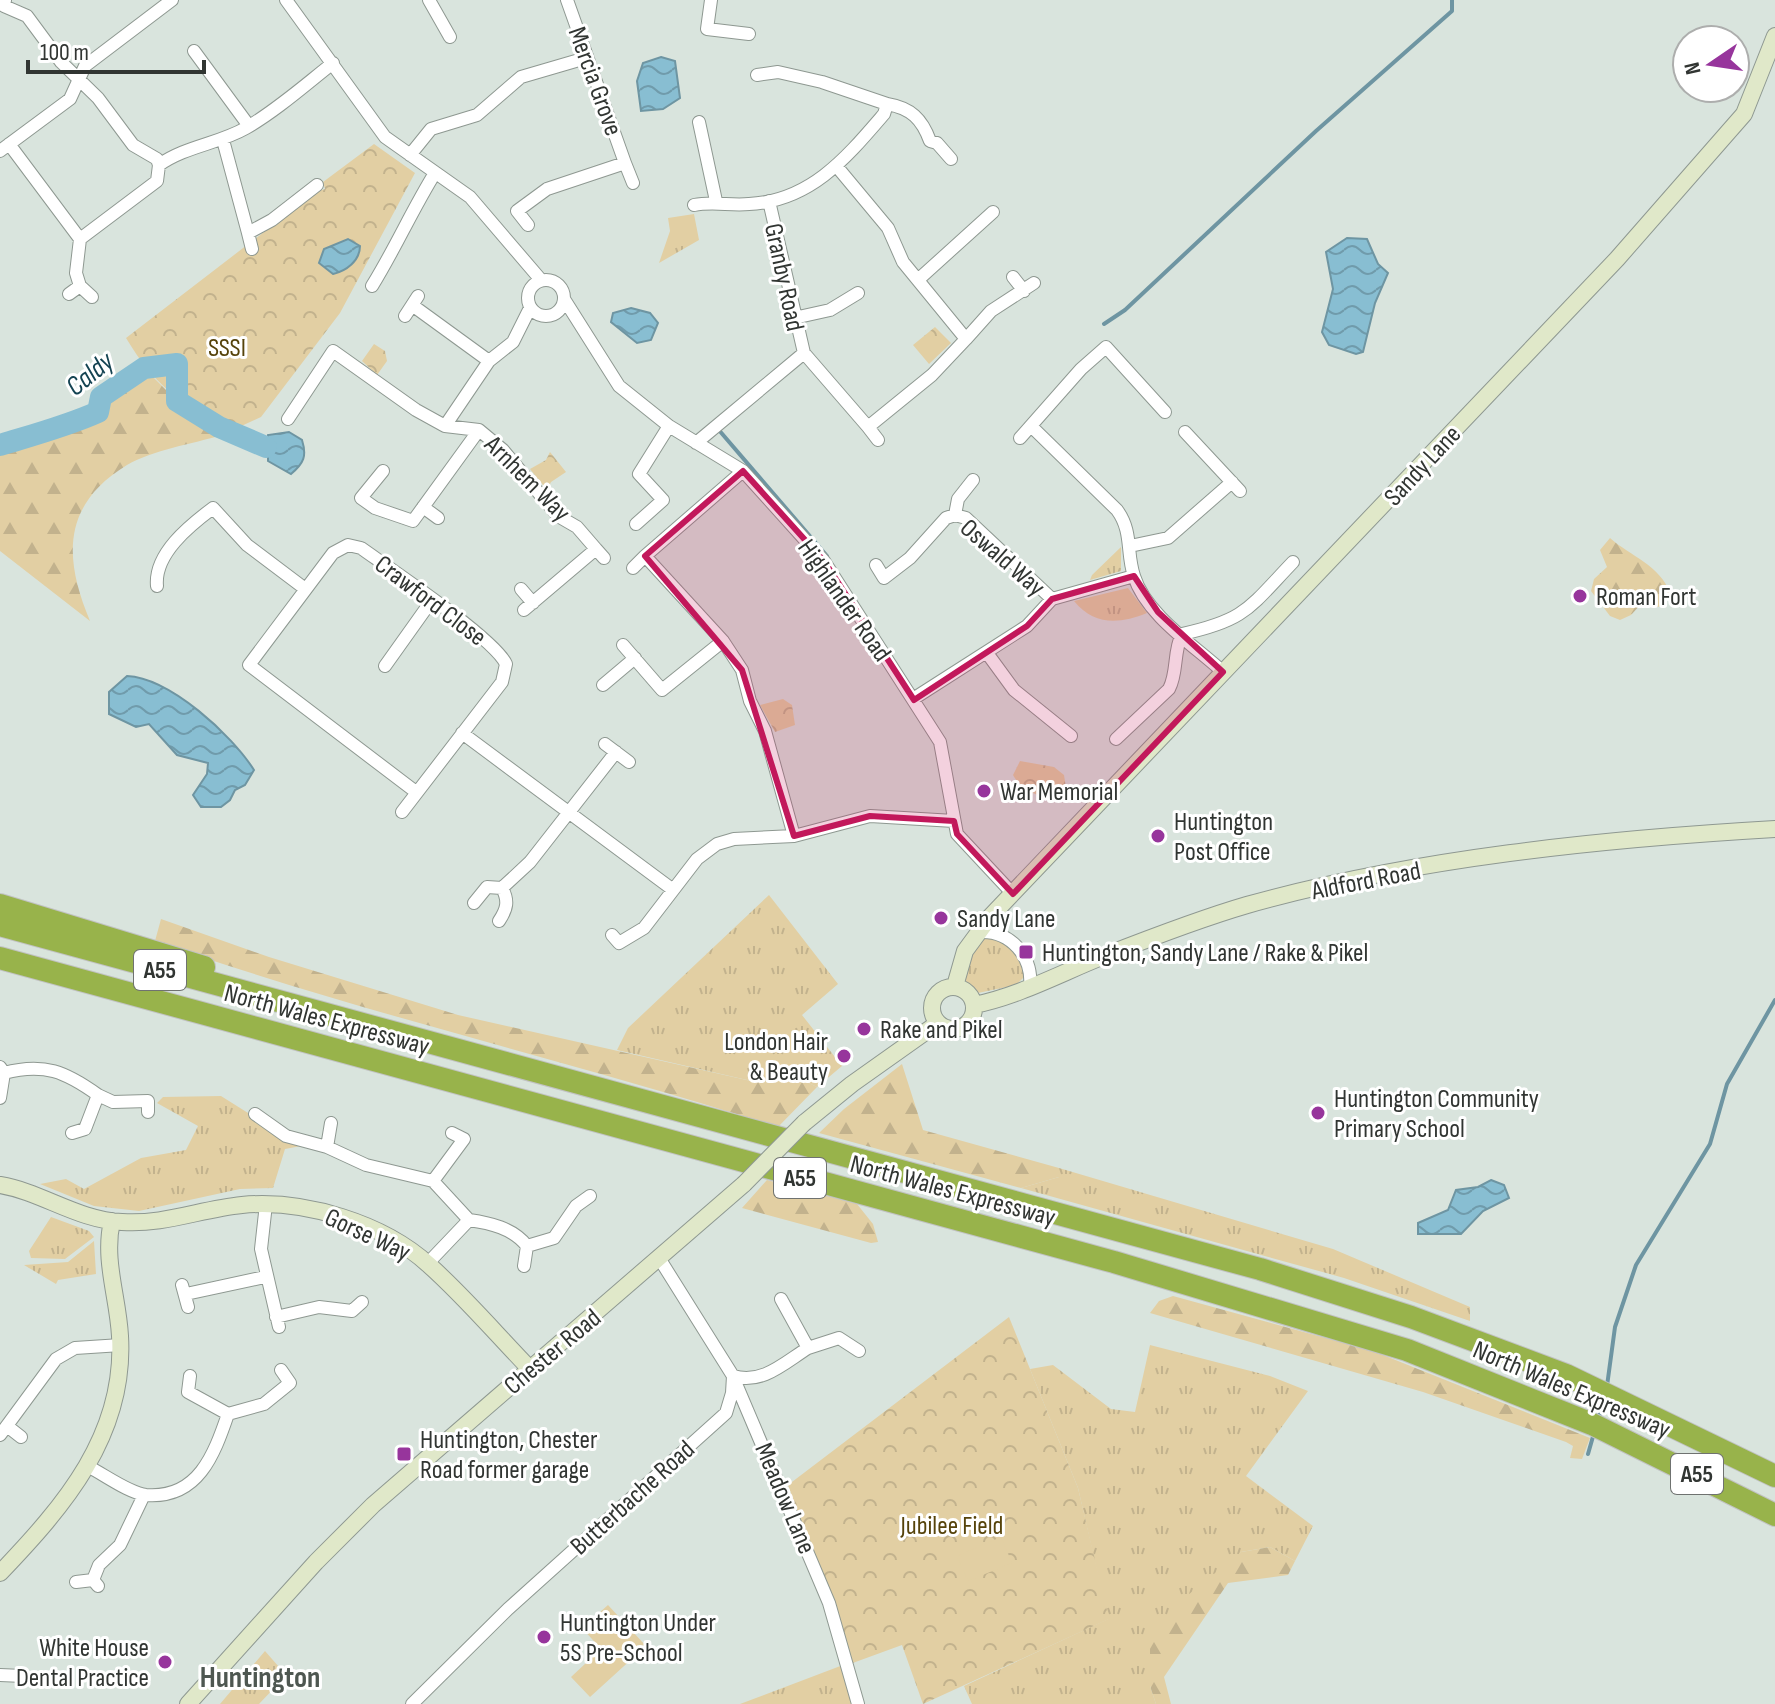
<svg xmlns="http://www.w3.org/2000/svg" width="1775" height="1704" font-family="'Sofia Sans Condensed',sans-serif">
<defs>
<pattern id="grass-tufts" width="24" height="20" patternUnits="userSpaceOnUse" patternTransform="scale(2)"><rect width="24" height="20" fill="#e2cfa3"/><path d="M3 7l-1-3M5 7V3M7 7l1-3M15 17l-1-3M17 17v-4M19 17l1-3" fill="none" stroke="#c2b28d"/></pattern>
<pattern id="forest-firs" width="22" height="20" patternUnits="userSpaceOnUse" patternTransform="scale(2)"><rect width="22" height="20" fill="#e2cfa3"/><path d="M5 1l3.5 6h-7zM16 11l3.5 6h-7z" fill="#c2b28d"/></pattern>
<pattern id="park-crowns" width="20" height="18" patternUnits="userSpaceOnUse" patternTransform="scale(2)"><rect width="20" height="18" fill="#e2cfa3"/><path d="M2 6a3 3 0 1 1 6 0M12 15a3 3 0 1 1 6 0" fill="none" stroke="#c2b28d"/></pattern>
<pattern id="water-waves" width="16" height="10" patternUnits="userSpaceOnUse" patternTransform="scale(2)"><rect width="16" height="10" fill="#88bed2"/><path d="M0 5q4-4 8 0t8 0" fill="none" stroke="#709bab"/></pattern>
</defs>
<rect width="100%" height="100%" fill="#d9e4dd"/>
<path fill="url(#grass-tufts)" d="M 694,214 L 699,240 L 659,263 L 670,231 L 668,218 Z
M 1121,547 L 1121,571 L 1090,580 L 1092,575 Z
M 1128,588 L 1147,613 C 1120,624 1094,626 1074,601 Z
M 769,895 L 838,984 L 802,1015 L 842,1066 L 817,1087 L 778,1069 L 760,1083 L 617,1050 L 628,1028 Z
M 987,937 L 1004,939 L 1025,967 L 1026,975 L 1016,985 L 978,993 L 966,983 C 965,965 971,946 987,937 Z
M 221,1096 L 301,1146 L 285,1149 L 273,1188 L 240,1189 L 139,1211 L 94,1206 L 40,1184 L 66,1179 L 84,1189 L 141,1158 L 186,1150 L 198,1126 L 157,1103 L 163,1097 Z
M 1059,1168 L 1333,1249 L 1470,1307 L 1470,1321 L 1344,1278 L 1021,1188 L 1059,1177 Z
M 51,1217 L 89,1231 L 94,1237 L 65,1259 L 31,1258 L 29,1251 Z
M 94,1241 L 96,1274 L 58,1280 L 56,1284 L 24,1265 L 68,1262 Z
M 1150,1345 L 1270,1376 L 1308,1391 L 1246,1476 L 1313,1526 L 1295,1561 L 1270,1547 L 1241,1552 L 1150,1686 L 1156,1704 L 972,1704 L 964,1686 L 1108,1619 L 1078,1488 L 1030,1369 L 1053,1365 L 1111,1409 L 1135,1412 Z
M 265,1651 L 279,1667 L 279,1683 L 259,1704 L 220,1704 Z
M 843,1665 L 854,1704 L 740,1704 Z"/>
<path fill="url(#forest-firs)" d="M 144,368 L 173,397 L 222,435 C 192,444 153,450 127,465 C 61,505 64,559 90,621 L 0,551 L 0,445 C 33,435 67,426 97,412 L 101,397 Z
M 1610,538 C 1630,556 1660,565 1670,593 L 1665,604 L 1658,607 L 1643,602 L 1631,615 L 1620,620 L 1610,616 L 1591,591 L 1594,579 L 1607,567 L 1600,550 Z
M 161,919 L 269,957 L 458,1015 L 760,1083 L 778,1068 L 817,1087 L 778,1127 C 572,1061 360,1013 155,941 Z
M 902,1064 L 923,1130 L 1059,1168 L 1059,1177 L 1021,1188 L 819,1133 L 844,1109 Z
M 767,1180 L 857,1204 L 873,1224 L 878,1242 L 871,1243 L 742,1208 Z
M 1173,1296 L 1373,1351 L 1590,1438 L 1582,1459 L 1570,1458 L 1573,1446 L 1566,1442 L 1423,1392 L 1150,1313 L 1159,1301 Z
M 1270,1547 L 1295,1561 L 1288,1575 L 1228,1583 L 1164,1677 L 1171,1704 L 1156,1704 L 1150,1686 L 1150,1646 L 1172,1608 L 1241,1552 Z"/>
<path fill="url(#park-crowns)" d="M 374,144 L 415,173 L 340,313 L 261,417 L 222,435 L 223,426 C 176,399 155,386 126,338 L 316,192 L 325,189 L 323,182 Z
M 935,327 L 951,343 L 929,364 L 913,345 Z
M 374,344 L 385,351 L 387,361 L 377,375 L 362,361 Z
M 550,452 L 566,472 L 551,482 L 547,490 L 530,469 L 546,460 Z
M 783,699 L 792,705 L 795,725 L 775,732 L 760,705 Z
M 1020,761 L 1054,767 L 1064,775 L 1067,794 L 1061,800 C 1046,802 1020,789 1013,775 Z
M 1009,1317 L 1078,1488 L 1109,1619 L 923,1704 L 902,1645 L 850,1664 L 788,1485 Z"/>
<path fill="#e2cfa3" d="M 1001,1537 L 1012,1563 L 968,1581 L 957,1556 Z
M 608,1605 L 646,1646 L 590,1697 L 571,1677 L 601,1649 L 582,1628 Z"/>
<path fill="url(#water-waves)" stroke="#6e95a2" stroke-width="2" d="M 661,57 L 675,61 L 680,98 L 663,109 L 641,111 L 637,81 L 643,63 Z
M 1347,238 L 1367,239 L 1378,264 L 1388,273 L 1375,303 L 1363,352 L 1356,354 L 1329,345 L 1322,332 L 1333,289 L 1326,252 Z
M 348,239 L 360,246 C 360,261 346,271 333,274 L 319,263 L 324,249 Z
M 631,308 L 650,313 L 658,323 L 651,340 L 637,343 L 611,322 L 613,313 Z
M 289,432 L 302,440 C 307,456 304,463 291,474 L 268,461 L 268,435 Z
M 127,676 C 170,678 232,735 254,770 L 245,785 L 235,790 L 230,800 L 221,807 L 201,807 L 193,795 L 207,774 L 208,763 L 177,755 L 149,724 L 136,727 L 109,714 L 109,692 Z
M 1491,1180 L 1504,1185 L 1509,1198 L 1483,1211 L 1461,1234 L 1418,1234 L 1418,1223 L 1448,1210 L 1456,1190 L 1478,1187 Z"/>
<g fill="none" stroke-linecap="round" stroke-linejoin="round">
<path stroke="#6e95a2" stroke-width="4" d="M 1104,324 L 1125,310 L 1316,131 L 1452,11 L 1452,0
M 718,429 L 827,556
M 1607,1386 L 1615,1327 L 1636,1265 L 1710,1144 L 1727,1084 L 1775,1000
M 1598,1421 L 1603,1402
M 1588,1454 L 1594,1433"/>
<path stroke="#88bed2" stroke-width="22" d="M 0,445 C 33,435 67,426 98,412 L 101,397 L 144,368 L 177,364 L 177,401 L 219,427 L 266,447"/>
<g stroke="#8e9891" stroke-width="14">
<path id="street" d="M 5,0 L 4,6 L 27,16 L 61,62 L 98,98 L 133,145 L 157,159 L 159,165 C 186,146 218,144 246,128 C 277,110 305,85 333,63
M 286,0 L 385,137 L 470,197 L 541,280
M 429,0 L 450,37
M 711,0 L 707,29 L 749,34
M 194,51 L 249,126
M 887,104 C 911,108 922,119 930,141 L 937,143 L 951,159
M 699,122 L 716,201
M 223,140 L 248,233 L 272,220 L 317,185
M 9,144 L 80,239
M 0,151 L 70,99 L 85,66 L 172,0
M 410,155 L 431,129 L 477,115 L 521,77 L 586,58
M 625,163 L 633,183
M 769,201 L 804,353 L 868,427 L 932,375 L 966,339 L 903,262 L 888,228 L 838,168
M 694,205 C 714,201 730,206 749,204 C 811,201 847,157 884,114 L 887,104 L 822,82 L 778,72 L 757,75
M 528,225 L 517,211 L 547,189 L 625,163 L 567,0
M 248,233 L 252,249
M 1013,277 L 1024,291
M 920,278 L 993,212
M528 298a18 18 0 1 1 36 0a18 18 0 1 1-36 0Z
M 80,286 L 92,297
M 372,286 C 395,249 412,210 435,173
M 69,294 L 80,286 L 76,273 L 80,239 L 157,181 L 159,165
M 564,299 L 619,386 L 669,426 L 743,471 L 824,561 L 940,742 L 957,834 L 1013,894
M 412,305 L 489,361
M 405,316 L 418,296
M 794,318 L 830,310 L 858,293
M 966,339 L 991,311 L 1034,283
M 288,419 L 333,351 L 416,410 L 445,426 L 479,430 L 503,450 L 558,516 L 577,527 L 596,549
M 445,426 L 489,361 L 513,342 L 530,308
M 868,427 L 878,440
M 1032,427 L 1117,510 C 1133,532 1126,552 1134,576 C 1146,615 1195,646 1223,672
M 1185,432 L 1240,491
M 1020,438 L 1081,369 L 1106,347 L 1165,412
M 696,443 L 804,353
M 383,471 L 361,498 L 375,508 L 413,521 L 479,430
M 743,471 L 645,556 L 723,641 L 742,670 L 750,701 L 765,731 L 794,836
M 423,507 L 438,518
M 955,515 L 966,518 L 1052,599
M 636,524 L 663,500 L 639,474 L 669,426
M 1130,546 L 1168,538 L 1232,482
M 876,565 L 884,578 L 910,558 L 946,518 L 955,515 L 958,499 L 973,480
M 633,568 L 645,556
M 157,586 C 154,554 189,526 213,508 L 247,545 L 304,588
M 521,589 L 533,603
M 524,610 L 596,549 L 604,558
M 623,645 L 662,690 L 723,641
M 987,653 L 1014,690 L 1071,736
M 385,666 L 432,600
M 603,685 L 635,658
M 913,699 L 1027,626 L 1052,599 L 1134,576
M 462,733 L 672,889
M 1116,739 L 1169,689 C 1178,672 1173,652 1182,634 C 1246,620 1249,608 1293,562
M 605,744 L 629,762
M 402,812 L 502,682 L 506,664 C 495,639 389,568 361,548 L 348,545 L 333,553 L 249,665 L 416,792
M 502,888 L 530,862 L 616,752
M 474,903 L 487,887 L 502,888 C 509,901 507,909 499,921
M 979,932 C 1011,930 1033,957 1030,987
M 612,935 L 619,943 L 644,928 L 697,859 L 717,844 L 734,839 L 794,836 L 870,816 L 954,821
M 0,1067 L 4,1073 L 0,1098
M 4,1073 C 44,1062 66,1072 98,1095 L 85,1129 L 72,1133
M 98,1095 L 113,1102 L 148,1101 L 148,1112
M 255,1114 L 286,1136 L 327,1147
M 331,1123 L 327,1147 L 366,1165 L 433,1181 L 469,1220
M 433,1181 L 464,1139 L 452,1133
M 266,1204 L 261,1249 L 279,1327
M 527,1246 L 554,1238 L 576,1206 L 590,1196
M 428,1263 L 469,1220 C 490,1223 513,1228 527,1246 L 524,1266
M 182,1285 L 188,1307
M 186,1294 L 265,1277
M 276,1317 L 319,1307 L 352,1311 L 362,1302
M 808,1348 L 839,1338 L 859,1351
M 733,1376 C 762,1385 784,1363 808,1348 L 781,1299
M 734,1379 L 829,1603 L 858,1704
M 228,1414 L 264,1404 L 290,1383 L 281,1370
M 7,1426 L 21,1437
M 0,1435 L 56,1359 L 75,1348 L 121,1345
M 89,1467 C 105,1475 129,1493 146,1495 C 198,1499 214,1455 228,1414 L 188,1392 L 190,1376
M 76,1582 L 93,1580
M 98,1586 L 93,1580 L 99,1565 L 120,1545 L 144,1495
M 0,1675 L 23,1676
M 412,1704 L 508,1609 L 726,1413 L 732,1393 L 733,1376 L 659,1258"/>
</g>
<g stroke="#8e9891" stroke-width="18">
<path id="secondary" d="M 955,986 L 965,951 L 990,917 L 1617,259 L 1744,114 L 1775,36
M932 1008a21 21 0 1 1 42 0a21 21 0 1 1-42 0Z
M 974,1005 C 1019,996 1061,973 1104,956 C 1150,938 1199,919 1247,905 C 1414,858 1603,839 1775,829
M 804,1123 L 852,1084 L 938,1023
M 0,1185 C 42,1192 77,1220 122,1222 C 164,1225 201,1209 242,1205 C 304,1199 383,1223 429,1265 C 465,1297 497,1335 531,1370
M 0,1573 C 64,1506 126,1435 120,1336 C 118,1297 103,1260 112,1221
M 188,1704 L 316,1562 L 373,1505 L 744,1184"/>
</g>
<g stroke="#c1c2c2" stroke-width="24">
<path id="highway" d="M 0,905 L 204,967
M 0,925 C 420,1039 840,1153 1260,1269 L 1411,1317 L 1566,1375 L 1775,1476
M 0,958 L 1114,1262 L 1407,1350 L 1592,1424 L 1775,1515"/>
</g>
<use href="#street" stroke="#fff" stroke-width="12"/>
<use href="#secondary" stroke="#e0e8c9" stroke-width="16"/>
<use href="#highway" stroke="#98b34b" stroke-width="22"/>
<g stroke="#8e9891" stroke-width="18" stroke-linecap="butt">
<path id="secondary-bridge" d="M 744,1184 L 804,1123"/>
</g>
<use href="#secondary-bridge" stroke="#e0e8c9" stroke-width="16"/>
</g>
<path fill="#c2185b" fill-opacity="0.2" stroke="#c2185b" stroke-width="6" stroke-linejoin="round" d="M 743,471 L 824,561 L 914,700 L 1027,626 L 1052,599 L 1134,576 L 1158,612 L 1223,672 L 1013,894 L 957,834 L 954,821 L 870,816 L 794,836 L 742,670 L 645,556 Z"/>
<g fill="#97359c" stroke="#fff" stroke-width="3">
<circle cx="1580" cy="596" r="8"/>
<circle cx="984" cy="791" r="8"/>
<circle cx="1158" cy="836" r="8"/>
<circle cx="941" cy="918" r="8"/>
<rect x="1018" y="944" width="16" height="16" rx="4"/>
<circle cx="864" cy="1029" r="8"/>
<circle cx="844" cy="1056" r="8"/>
<circle cx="1318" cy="1113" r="8"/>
<rect x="396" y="1446" width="16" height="16" rx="4"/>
<circle cx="544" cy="1637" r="8"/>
<circle cx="165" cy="1662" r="8"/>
</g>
<g text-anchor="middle" stroke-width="6" stroke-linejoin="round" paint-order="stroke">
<g fill="#fff" stroke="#6f7270" stroke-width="2">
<rect x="134" y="950" width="52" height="40" rx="6"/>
<rect x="774" y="1158" width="52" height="40" rx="6"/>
<rect x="1671" y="1454" width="52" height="40" rx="6"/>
</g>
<g font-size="24" font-weight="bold" fill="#313532">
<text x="160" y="978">A55</text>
<text x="800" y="1186">A55</text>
<text x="1697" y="1482">A55</text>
</g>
<g font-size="26" fill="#313532" stroke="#fff">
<text transform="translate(596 81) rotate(70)" y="9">Mercia Grove</text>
<text transform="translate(785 277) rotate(78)" y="9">Granby Road</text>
<text transform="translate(1422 465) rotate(-47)" y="9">Sandy Lane</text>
<text transform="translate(528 478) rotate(45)" y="9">Arnhem Way</text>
<text transform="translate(1003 557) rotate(41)" y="9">Oswald Way</text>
<text transform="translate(431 600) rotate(37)" y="9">Crawford Close</text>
<text transform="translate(845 600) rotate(55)" y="9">Highlander Road</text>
<text transform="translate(1366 880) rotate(-11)" y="9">Aldford Road</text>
<text transform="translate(327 1019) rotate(15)" y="9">North Wales Expressway</text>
<text transform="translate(953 1190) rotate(15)" y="9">North Wales Expressway</text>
<text transform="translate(368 1234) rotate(25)" y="9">Gorse Way</text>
<text transform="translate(552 1351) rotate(-40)" y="9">Chester Road</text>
<text transform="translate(1572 1389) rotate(23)" y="9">North Wales Expressway</text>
<text transform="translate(632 1497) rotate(-42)" y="9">Butterbache Road</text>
<text transform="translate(786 1498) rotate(67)" y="9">Meadow Lane</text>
</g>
<g font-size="26" fill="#56430b" stroke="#fff">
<text x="227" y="356">SSSI</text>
<text x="952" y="1534">Jubilee Field</text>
</g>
<g font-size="26" fill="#313532" stroke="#fff" text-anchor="start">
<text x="1596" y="605">Roman Fort</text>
<text x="1000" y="800">War Memorial</text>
<text x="1174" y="830">Huntington<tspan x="1174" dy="30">Post Office</tspan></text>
<text x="957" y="927">Sandy Lane</text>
<text x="1042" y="961">Huntington, Sandy Lane / Rake &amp; Pikel</text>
<text x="880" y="1038">Rake and Pikel</text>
<text x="828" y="1050" text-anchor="end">London Hair<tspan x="828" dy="30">&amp; Beauty</tspan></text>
<text x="1334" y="1107">Huntington Community<tspan x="1334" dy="30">Primary School</tspan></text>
<text x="420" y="1448">Huntington, Chester<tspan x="420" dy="30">Road former garage</tspan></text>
<text x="560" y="1631">Huntington Under<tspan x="560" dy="30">5S Pre-School</tspan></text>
<text x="149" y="1656" text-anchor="end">White House<tspan x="149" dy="30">Dental Practice</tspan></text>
</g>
<g font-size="28" font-style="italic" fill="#144352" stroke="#fff">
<text transform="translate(89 373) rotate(-39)" y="10">Caldy</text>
</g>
<g font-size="30" font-weight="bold" fill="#4e5751" stroke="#fff">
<text x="260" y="1687">Huntington</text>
</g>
</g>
<g transform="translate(1711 64) rotate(257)"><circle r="38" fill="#ffffff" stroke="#adaead" stroke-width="2"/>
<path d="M0-6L14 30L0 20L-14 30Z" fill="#97359c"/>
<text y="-12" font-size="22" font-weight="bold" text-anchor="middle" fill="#313532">N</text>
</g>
<path d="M28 60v12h176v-12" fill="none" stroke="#313532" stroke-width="4"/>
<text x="40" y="60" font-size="24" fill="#313532" stroke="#ffffff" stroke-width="6" paint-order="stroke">100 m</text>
</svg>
